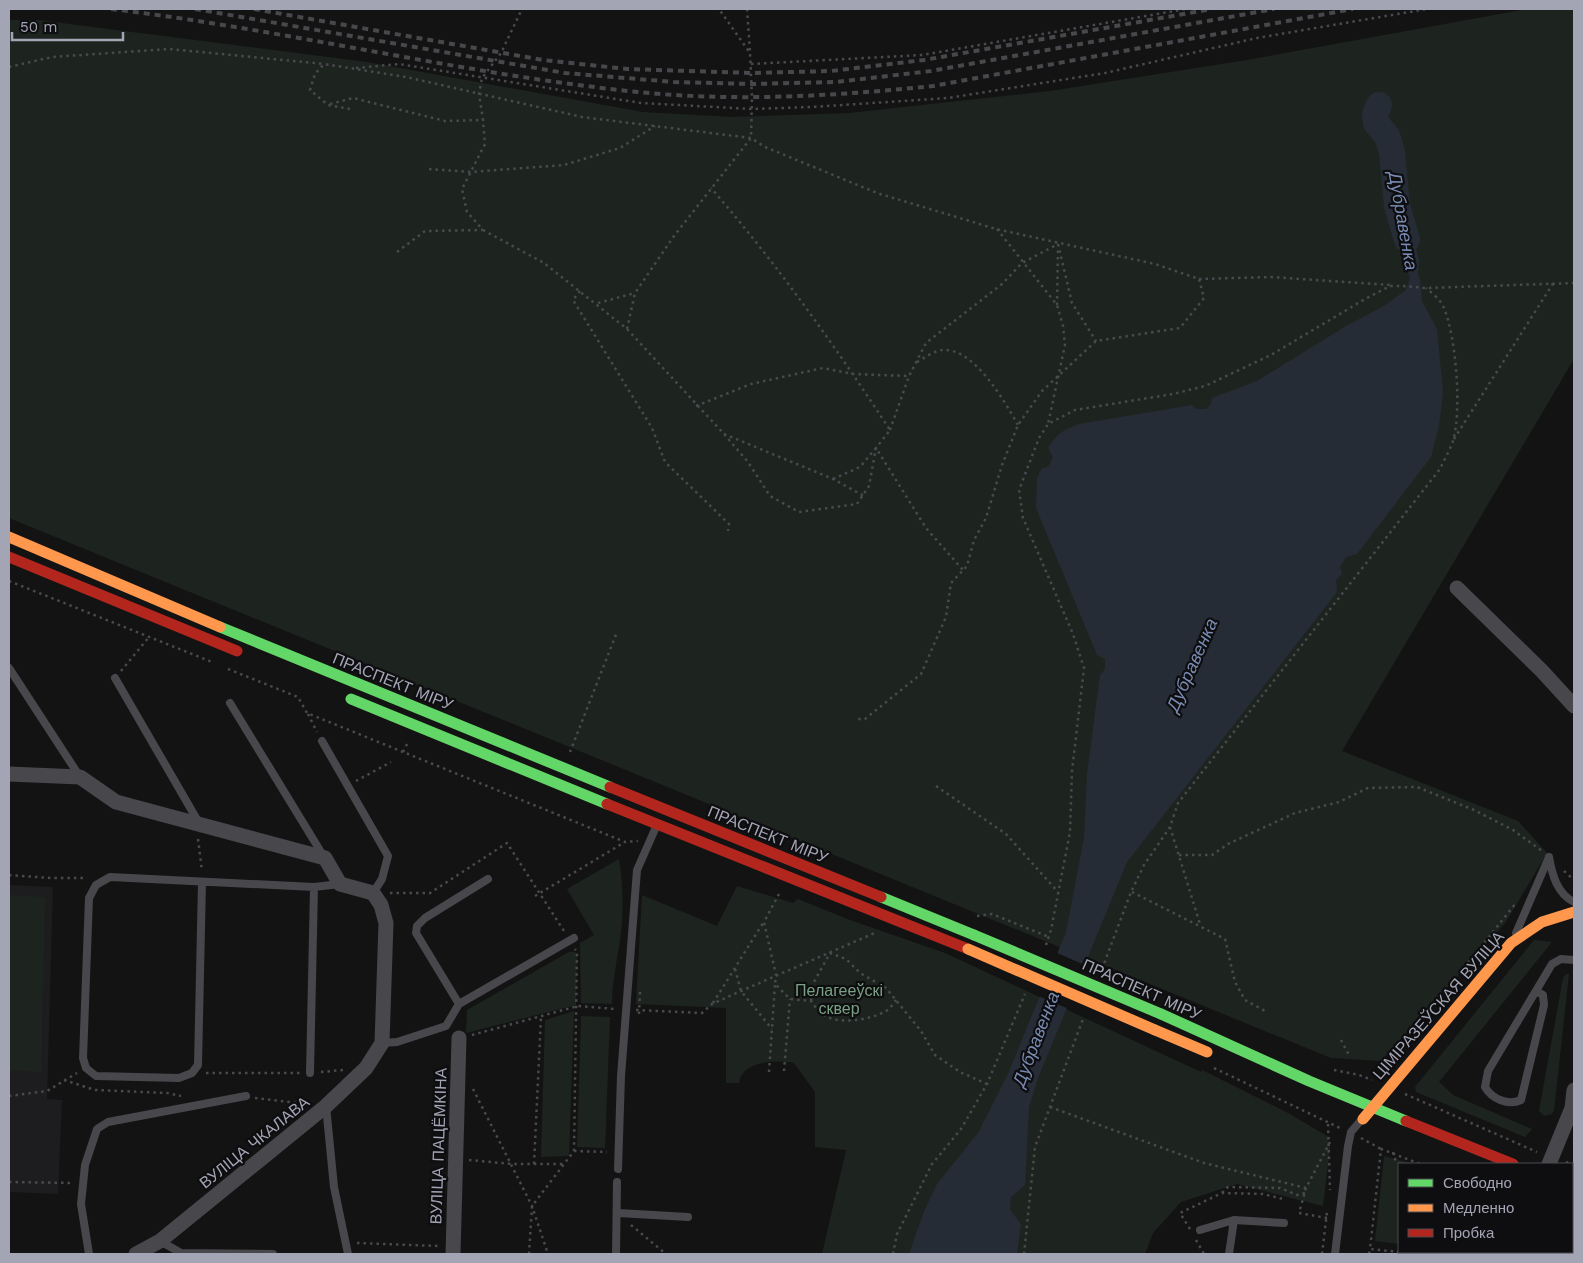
<svg xmlns="http://www.w3.org/2000/svg" width="1583" height="1263" font-family="'Work Sans',sans-serif">
<rect width="100%" height="100%" fill="#131313"/>
<path fill="#1d1d1f" d="M 9,885 L 53,887 L 47,1099 L 62,1100 L 58,1194 L 9,1192 Z"/>
<path fill="#1d241f" d="M 1527,9 L 1574,9 L 1574,359 L 1342,751 L 1518,821 L 1547,853 L 1506,922 L 1381,1061 L 1331,1058 L 9,518 L 9,20 L 38,20 L 367,62 L 643,112 L 733,117 L 849,113 L 1050,91 L 1247,60 Z
M 619,859 C 623,883 624,915 620,940 C 617,962 612,982 612,1004 L 581,1003 L 580,943 L 594,935 L 567,889 Z
M 737,886 L 793,903 L 798,899 L 850,920 L 945,953 L 1201,1072 L 1202,1070 L 1288,1113 L 1327,1136 L 1330,1148 L 1323,1206 L 1237,1184 L 1181,1202 L 1153,1233 L 1145,1254 L 822,1254 L 846,1150 L 815,1147 L 815,1092 L 794,1063 C 777,1060 742,1060 739,1083 L 726,1083 L 726,1008 L 636,1004 L 642,895 L 717,926 Z
M 9,895 L 45,897 L 41,1072 L 9,1070 Z
M 1534,940 L 1552,942 L 1439,1082 L 1453,1095 L 1532,1129 L 1525,1137 L 1416,1092 L 1415,1087 Z
M 569,952 L 575,952 L 577,955 L 576,1005 L 466,1033 L 467,1010 Z
M 1566,974 L 1569,974 L 1554,1110 L 1552,1114 L 1544,1116 L 1539,1111 L 1563,978 Z
M 574,1011 L 569,1156 L 541,1157 L 545,1020 Z
M 581,1016 L 610,1017 L 605,1148 L 577,1147 Z
M 1384,1156 L 1414,1164 L 1399,1164 L 1399,1244 L 1375,1241 Z
M 1572,1222 L 1574,1223 L 1574,1254 L 1472,1254 L 1453,1252 L 1572,1252 Z"/>
<path fill="#262c35" d="M 1397,206 L 1402,208 L 1410,225 L 1419,259 L 1418,275 L 1420,279 L 1422,301 L 1437,329 L 1443,392 L 1439,426 L 1431,457 L 1357,554 L 1346,557 L 1340,567 L 1342,574 L 1336,580 L 1337,592 L 1127,862 L 1038,1078 L 1029,1107 L 1025,1185 L 1011,1197 L 1010,1210 L 1021,1224 L 1017,1254 L 909,1254 L 923,1214 L 937,1184 L 978,1133 L 1008,1074 L 1066,932 L 1084,838 L 1087,774 L 1100,675 L 1105,669 L 1105,659 L 1097,655 L 1036,508 L 1037,478 L 1042,468 L 1048,467 L 1053,458 L 1048,447 C 1057,434 1064,429 1079,424 L 1192,405 L 1196,409 L 1206,409 L 1211,404 L 1212,398 L 1257,381 L 1346,326 L 1384,306 L 1406,290 L 1410,278 L 1404,259 Z"/>
<path fill="#131313" d="M 1055,952 L 1087,966 L 1069,1009 L 1038,996 Z"/>
<g fill="none" stroke-linecap="round" stroke-linejoin="round">
<path stroke="#262c35" stroke-width="26" d="M 1379,105 L 1375,114 L 1376,123 L 1387,136 L 1392,152 L 1397,206 L 1407,240"/>
<path stroke="#49494e" stroke-width="2.5" stroke-dasharray="2.5 4" stroke-linecap="butt" d="M 747,9 L 750,52
M 751,64 L 922,55 L 1186,9
M 9,67 L 52,57 L 169,49 L 324,64
M 356,68 L 399,64 L 641,103 L 752,109 L 812,107 L 948,98 L 1105,73 L 1257,38 L 1427,9
M 330,104 L 353,98 L 445,121 L 483,120 L 479,94 L 482,78 L 501,53 L 522,9
M 350,109 L 328,105 L 310,90 L 315,74 L 324,64 L 406,77 L 582,117 L 751,138 L 765,147 L 877,193 L 996,229 L 1155,264 L 1199,279 L 1204,298 L 1180,328 L 1096,341 L 1042,391 L 1018,425 L 1002,465 L 986,518 L 974,540 L 967,566 L 951,583 L 946,617 L 921,674 L 865,719 L 856,719
M 429,169 L 471,172 L 564,165 L 620,148 L 655,126
M 997,229 L 1057,305 L 1063,326 L 1065,345 L 1048,424
M 483,230 L 544,263 L 627,329 L 724,434 L 748,462 L 770,496 L 799,512 L 857,504 L 869,486 L 876,448 L 890,430 C 835,346 777,264 711,188
M 1058,244 L 1072,303 L 1096,341
M 397,252 L 425,231 L 483,230 L 467,212 L 462,189 L 485,144 L 483,120
M 1199,279 L 1271,277 L 1390,285
M 1403,286 L 1426,288 L 1574,283
M 580,291 L 573,300 L 652,428 L 665,462 L 729,524 L 728,531
M 598,303 L 635,293
M 1057,305 L 1058,248
M 627,329 L 635,293 L 674,236 L 751,138 L 752,97 L 750,53 L 719,9
M 917,362 C 924,358 934,351 942,350 C 974,347 1005,402 1018,425
M 696,406 L 751,384 L 823,368 L 853,374 L 908,376
M 890,430 L 909,376 L 926,343 L 1002,284 L 1022,263 L 1058,244
M 724,434 L 833,479 L 864,496
M 1454,439 L 1554,282
M 833,479 L 860,467 L 876,448 L 926,528 L 963,570
M 9,581 L 212,662
M 228,669 L 298,697 L 307,713 L 625,842 L 638,841
M 121,671 L 149,637
M 308,714 L 317,732
M 403,752 L 408,742
M 570,752 L 617,632
M 356,781 L 391,762
M 936,786 L 1006,834 L 1058,892
M 1170,827 L 1200,924
M 198,839 L 202,871
M 1179,855 L 1212,855 L 1228,844 L 1295,813 L 1339,802 L 1368,788 L 1417,787 L 1474,810 L 1513,830 L 1542,851
M 1564,871 L 1574,880
M 9,875 L 50,878 L 87,878
M 1132,892 L 1225,939 L 1235,982 L 1245,1000 L 1267,1012
M 390,893 L 430,893 L 507,843 L 564,931
M 779,894 L 764,922 L 776,975 L 775,984 L 790,999 L 811,1001 C 814,1005 817,1010 821,1013 C 836,1026 870,1020 886,1011 C 890,1009 893,1004 896,1000
M 535,896 L 625,842
M 977,916 L 992,914 L 1049,937
M 1046,945 L 1051,930 L 1070,832 L 1072,771 L 1084,668 L 1073,634 L 1023,518 L 1019,490 L 1039,438 L 1048,424 L 1075,410 L 1173,394 L 1205,386 L 1271,355 L 1365,299 L 1390,286 L 1404,286
M 735,969 L 741,991 L 772,1029
M 1102,969 L 1131,892 L 1144,865 L 1170,827 L 1178,803 L 1440,469 C 1444,460 1450,450 1453,441 C 1462,410 1456,337 1444,308 C 1441,300 1432,293 1426,288
M 1460,973 L 1516,903
M 811,1001 L 814,982 L 830,953 L 846,959 L 860,973 L 886,988 L 921,1031 L 935,1055 L 960,1072 L 987,1084
M 713,1003 L 763,923
M 636,1010 L 702,1013 L 712,1004 L 741,991 L 877,932
M 639,1014 L 640,992
M 472,1035 L 578,1006 L 615,1009
M 1341,1040 L 1350,1057
M 1214,1068 L 1342,1129
M 1334,1070 L 1359,1075 L 1372,1080
M 784,1071 L 790,999
M 321,1072 L 343,1070
M 769,1072 L 775,984
M 206,1073 L 300,1073
M 64,1080 L 95,1090 L 167,1093 L 181,1096
M 473,1089 L 532,1206 L 548,1254
M 1405,1094 L 1537,1152
M 9,1096 L 47,1091 L 77,1073
M 255,1098 L 307,1104
M 1050,1107 L 1204,1163 L 1306,1188 L 1330,1142
M 1328,1124 L 1330,1190
M 1361,1138 L 1381,1149
M 574,1151 L 607,1152
M 1393,1152 L 1394,1158 L 1400,1164
M 469,1160 L 512,1164 L 566,1164
M 1566,1162 L 1574,1165
M 534,1164 L 541,1017
M 9,1182 L 72,1183
M 1306,1188 L 1299,1213 L 1327,1218
M 1222,1193 L 1228,1187 L 1280,1188 L 1297,1195 L 1305,1193
M 631,1225 L 666,1254
M 1190,1229 L 1180,1213 L 1222,1193 L 1263,1194 L 1283,1199
M 1196,1240 L 1204,1254
M 1572,1240 L 1574,1234
M 357,1243 L 439,1246
M 1572,1249 L 1574,1250
M 529,1254 L 532,1206 L 574,1151 L 577,952 L 575,949
M 893,1254 L 897,1234 L 932,1164 L 961,1129 L 987,1084 L 1025,994
M 1024,1254 L 1035,1147 L 1083,1019
M 1322,1254 L 1327,1212
M 1369,1254 L 1370,1249
M 1419,1254 L 1370,1249 L 1381,1149 L 1420,1164"/>
<path stroke="#47474c" stroke-width="8" d="M 9,668 L 80,777
M 115,678 L 199,823
M 230,703 L 324,857
M 322,741 L 388,856 L 382,879 L 373,893
M 1549,857 C 1552,874 1557,894 1574,902
M 488,879 L 425,918 L 417,926 L 416,933 L 459,1004 L 574,938
M 202,882 L 198,1065 L 192,1073 L 179,1078 L 96,1076 L 86,1068 L 83,1058 L 89,898 L 96,885 L 110,877 L 314,887 L 340,884
M 1516,933 L 1549,857
M 1536,991 L 1543,995 L 1544,1005 L 1521,1100 C 1508,1106 1492,1099 1485,1087 L 1488,1071 L 1552,964 L 1561,959 L 1574,960
M 382,1043 L 397,1042 L 446,1026 L 459,1004
M 310,1073 L 314,887
M 326,1106 L 334,1187 L 348,1254
M 618,1169 L 621,1076 L 637,870 L 656,827
M 618,1213 L 688,1217
M 1200,1230 L 1234,1220
M 160,1241 L 181,1253 L 273,1254
M 89,1254 L 81,1204 L 85,1165 L 97,1129 L 108,1122 L 246,1096
M 616,1254 L 617,1182
M 1229,1254 L 1234,1220 L 1284,1223
M 1335,1254 L 1348,1146 L 1351,1132 L 1362,1119"/>
<path stroke="#47474c" stroke-width="15" d="M 1457,588 L 1541,670 L 1574,706
M 9,774 L 80,777 L 116,802 L 325,858 L 340,884 L 373,893 L 381,905 L 386,923 L 382,1043 L 366,1068 L 326,1106 L 160,1241 L 136,1254
M 1549,1164 L 1572,1108 L 1574,1090
M 453,1254 L 459,1038"/>
<path stroke="#63d668" stroke-width="11" d="M 220,627 L 610,787
M 351,699 L 607,804
M 881,897 L 974,935
M 1161,1014 L 1309,1081 L 1406,1121"/>
<path stroke="#ff974d" stroke-width="11" d="M 9,537 L 220,627
M 1155,1030 L 1207,1052
M 1363,1119 L 1511,943 L 1542,922 L 1574,912
M 1572,1189 L 1574,1190"/>
<path stroke="#b3261e" stroke-width="11" d="M 9,557 L 237,651
M 610,787 L 881,897
M 607,804 L 968,949
M 1406,1121 L 1513,1164"/>
<path stroke="#48484c" stroke-width="4" stroke-dasharray="6 5" stroke-linecap="butt" d="M 111,9 C 288,30 461,74 638,92 C 736,102 835,96 933,86 L 1353,9
M 195,9 L 565,73 L 674,82 L 752,84 L 835,82 L 931,71 L 1274,9
M 254,9 L 543,60 L 627,69 L 751,73 L 831,71 L 924,60 L 1212,9"/>
<path stroke="#63d668" stroke-width="11" d="M 974,935 L 1161,1014"/>
<path stroke="#ff974d" stroke-width="11" d="M 968,949 L 1155,1030"/>
</g>
<g text-anchor="middle" stroke-width="4.5" stroke-linejoin="round" paint-order="stroke">
<g font-size="16" fill="#a3a5b5" stroke="#0e0d0f">
<text transform="translate(393 681) rotate(22)" y="6">ПРАСПЕКТ МІРУ</text>
<text transform="translate(768 834) rotate(22)" y="6">ПРАСПЕКТ МІРУ</text>
<text transform="translate(1142 989) rotate(24)" y="6">ПРАСПЕКТ МІРУ</text>
<text transform="translate(1438 1005) rotate(-49)" y="6">ЦІМІРАЗЕЎСКАЯ ВУЛІЦА</text>
<text transform="translate(254 1142) rotate(-39)" y="6">ВУЛІЦА ЧКАЛАВА</text>
<text transform="translate(438 1146) rotate(-88)" y="6">ВУЛІЦА ПАЦЁМКІНА</text>
</g>
<g font-size="16" fill="#79a184" stroke="#0e0d0f">
<text x="839" y="996">Пелагееўскі<tspan x="839" dy="18">сквер</tspan></text>
</g>
<g font-size="18" font-style="italic" fill="#788bb2" stroke="#0e0d0f">
<text transform="translate(1403 221) rotate(80)" y="6">Дубравенка</text>
<text transform="translate(1192 665) rotate(-66)" y="6">Дубравенка</text>
<text transform="translate(1036 1039) rotate(-69)" y="6">Дубравенка</text>
</g>
</g>
<rect width="1583" height="1263" fill="none" stroke="#a3a5b5" stroke-width="20"/>
<rect x="1398" y="1163" width="175" height="90" fill="#0e0d0f" stroke="#4a4a51"/>
<rect x="1408" y="1179" width="25" height="8" fill="#63d668" stroke="#4a4a51"/>
<text x="1443" y="1188" font-size="15" fill="#a3a5b5">Свободно</text>
<rect x="1408" y="1204" width="25" height="8" fill="#ff974d" stroke="#4a4a51"/>
<text x="1443" y="1213" font-size="15" fill="#a3a5b5">Медленно</text>
<rect x="1408" y="1229" width="25" height="8" fill="#b3261e" stroke="#4a4a51"/>
<text x="1443" y="1238" font-size="15" fill="#a3a5b5">Пробка</text>
<path d="M12 32v8h111v-8" fill="none" stroke="#a3a5b5" stroke-width="2.5"/>
<text x="20" y="32" font-size="15" fill="#a3a5b5" stroke="#0e0d0f" stroke-width="4" paint-order="stroke">50 m</text>
</svg>
